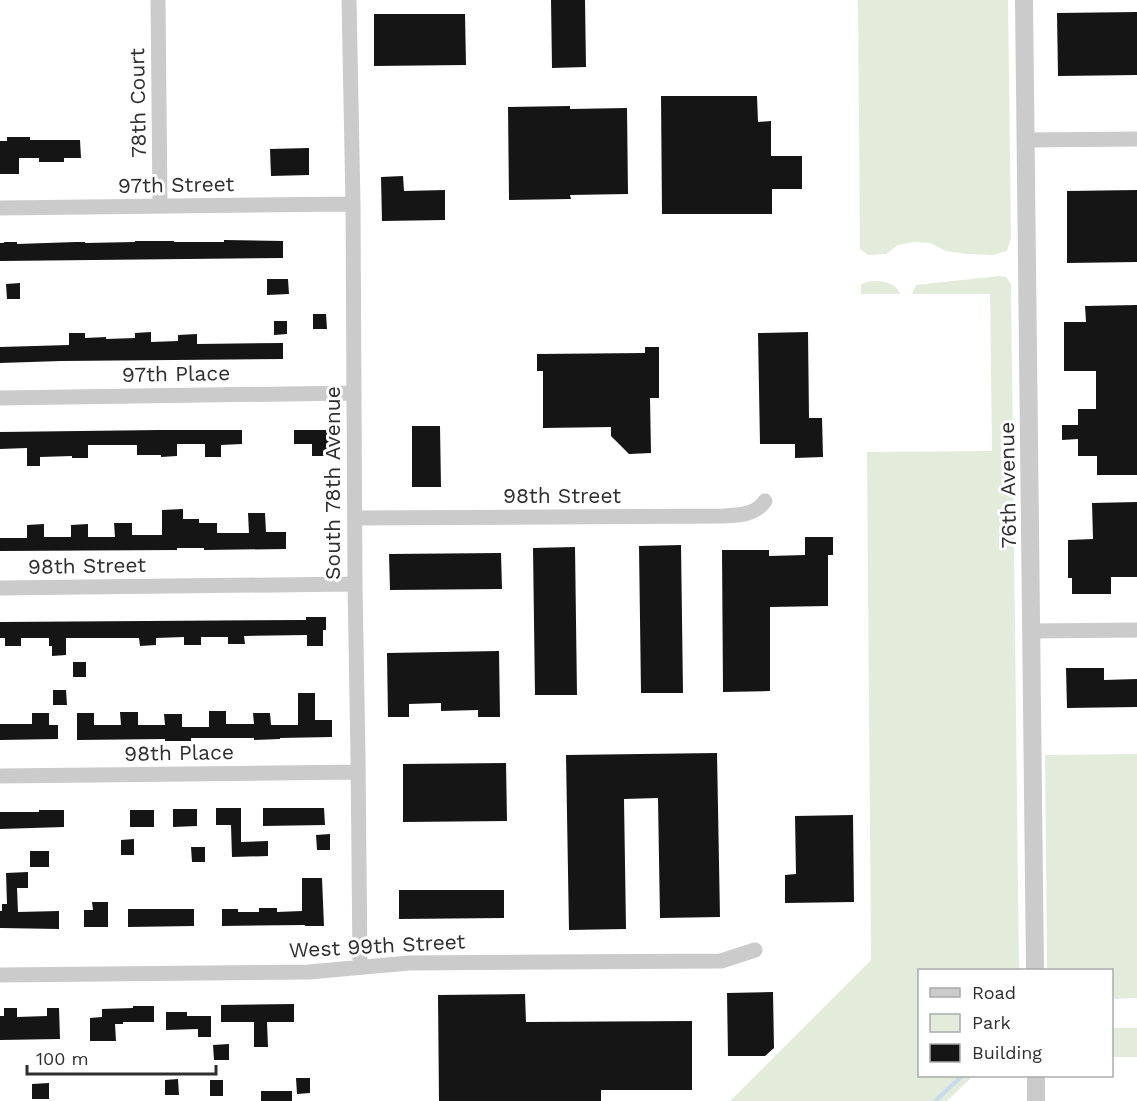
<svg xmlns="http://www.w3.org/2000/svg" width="1137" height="1101" font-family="'Work Sans',sans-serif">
<rect width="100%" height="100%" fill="#fff"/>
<path fill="#e3ecdb" d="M 858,0 L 1008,0 L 1011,238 L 1007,251 L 993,255 L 967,254 L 946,251 L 930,243 L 914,242 L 898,245 L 886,254 L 868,255 L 860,249 Z
M 999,276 L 1006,277 L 1011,284 L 1019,970 L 920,970 L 920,1076 L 973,1076 L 947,1101 L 730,1101 L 871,960 L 867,452 L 992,451 L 990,294 L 912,294 L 916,285 Z
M 871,281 C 882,281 896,282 900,294 L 861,294 L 861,284 Z
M 1137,754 L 1137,998 L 1112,999 L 1112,970 L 1047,970 L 1045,755 Z
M 1112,1028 L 1137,1028 L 1137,1057 L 1112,1057 Z"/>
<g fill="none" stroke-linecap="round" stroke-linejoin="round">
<path stroke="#c6dbed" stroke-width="4" d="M 935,1101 L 962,1076"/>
</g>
<path fill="#151515" d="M 551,0 L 585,0 L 586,67 L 552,68 Z
M 1137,12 L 1137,75 L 1058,76 L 1057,13 Z
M 374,14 L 465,14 L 466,65 L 374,66 Z
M 661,96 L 757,96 L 758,122 L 771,121 L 771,156 L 802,156 L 802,189 L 772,189 L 772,214 L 662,214 Z
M 570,106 L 570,109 L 627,108 L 628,194 L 570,195 L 571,199 L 509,200 L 508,107 Z
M 7,137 L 30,137 L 30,140 L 80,140 L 81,158 L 64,158 L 64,162 L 39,162 L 39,158 L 19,158 L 19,174 L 0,174 L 0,141 L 7,141 Z
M 309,148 L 309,175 L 271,176 L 270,149 Z
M 403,176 L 404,191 L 445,190 L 445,220 L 382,221 L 381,177 Z
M 1137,190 L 1137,262 L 1067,263 L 1067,191 Z
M 224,240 L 283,241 L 283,258 L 0,261 L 0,243 L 4,243 L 4,242 L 17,242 L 17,244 L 76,242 L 85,242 L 85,243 L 135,242 L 135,241 L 174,241 L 174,242 L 224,242 Z
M 267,279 L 288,279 L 289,294 L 267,295 Z
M 20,283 L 20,299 L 7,299 L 6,284 Z
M 1137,305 L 1137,475 L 1097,475 L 1097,456 L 1078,456 L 1078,439 L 1062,440 L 1062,425 L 1078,425 L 1078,409 L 1096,409 L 1096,371 L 1064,371 L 1064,322 L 1086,322 L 1085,306 Z
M 313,314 L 326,314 L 327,329 L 313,329 Z
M 274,321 L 287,321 L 287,334 L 274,335 Z
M 151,332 L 151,342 L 178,341 L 178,335 L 197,334 L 197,344 L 283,343 L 283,359 L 61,361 L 0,363 L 0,347 L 69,345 L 69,333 L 85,333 L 85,338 L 106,337 L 106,339 L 135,338 L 135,333 Z
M 808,332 L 809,418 L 822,418 L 823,457 L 795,458 L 795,444 L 760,444 L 758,333 Z
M 645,347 L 659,347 L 659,398 L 650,398 L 651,453 L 629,454 L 611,436 L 611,427 L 543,428 L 543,371 L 537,371 L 537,354 L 645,353 Z
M 412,426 L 440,426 L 441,487 L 412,487 Z
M 160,430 L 242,430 L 242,444 L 221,445 L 221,457 L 205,457 L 205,444 L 177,444 L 177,456 L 161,457 L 161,455 L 137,455 L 137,445 L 88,445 L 88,458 L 72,458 L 72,456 L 40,457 L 40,466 L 27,466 L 27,448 L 0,449 L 0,432 Z
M 294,430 L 329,430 L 329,456 L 312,456 L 312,444 L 294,444 Z
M 1137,502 L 1137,577 L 1111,577 L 1111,594 L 1072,594 L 1072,578 L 1068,578 L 1068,540 L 1093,539 L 1092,503 Z
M 183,509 L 183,519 L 199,519 L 199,523 L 217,523 L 217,533 L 249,533 L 248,513 L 265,513 L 266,532 L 286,532 L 286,549 L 204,550 L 204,548 L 177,548 L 177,550 L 0,551 L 0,538 L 27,538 L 27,525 L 44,524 L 44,537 L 71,537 L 71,525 L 88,524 L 88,537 L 115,537 L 114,523 L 132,523 L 132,535 L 162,535 L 162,510 Z
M 805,537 L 833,537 L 833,555 L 828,555 L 828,606 L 770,607 L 770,691 L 723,692 L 722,550 L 769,550 L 769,556 L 805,555 Z
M 681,545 L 683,693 L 641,693 L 639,546 Z
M 575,547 L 577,695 L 535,695 L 533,548 Z
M 501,553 L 502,589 L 390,590 L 389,554 Z
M 306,617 L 326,617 L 326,630 L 323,630 L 323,646 L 307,646 L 307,635 L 244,636 L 245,644 L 228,644 L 228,637 L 201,637 L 201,645 L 184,645 L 184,637 L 156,638 L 156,645 L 140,646 L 139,638 L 66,638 L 66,655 L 52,656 L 52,646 L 49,646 L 49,638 L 21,638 L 21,646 L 5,646 L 5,638 L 0,638 L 0,622 L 306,620 Z
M 499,651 L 500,717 L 478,717 L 478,710 L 441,711 L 441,703 L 409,704 L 409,717 L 388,717 L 387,653 Z
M 73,662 L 86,662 L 86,677 L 73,677 Z
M 1066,668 L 1104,668 L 1104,680 L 1137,679 L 1137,707 L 1067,708 Z
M 53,690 L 66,690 L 67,705 L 53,705 Z
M 298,693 L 315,693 L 315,720 L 332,720 L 332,737 L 280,738 L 280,739 L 254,740 L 254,738 L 191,738 L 191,741 L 165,741 L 165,739 L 77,740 L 77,713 L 94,713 L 94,725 L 121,725 L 120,712 L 138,712 L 138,725 L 165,725 L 164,714 L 182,714 L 182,727 L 209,727 L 209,711 L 226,711 L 226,724 L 254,724 L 253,713 L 270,713 L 271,725 L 298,725 Z
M 32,713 L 49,713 L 49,725 L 58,725 L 58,739 L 0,740 L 0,724 L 32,724 Z
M 717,753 L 720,917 L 660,918 L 658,798 L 624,799 L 626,929 L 569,930 L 566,755 Z
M 506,763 L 507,821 L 403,822 L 403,764 Z
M 216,808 L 241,808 L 241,842 L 268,841 L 268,856 L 232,857 L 231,825 L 216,825 Z
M 263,808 L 324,808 L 325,825 L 263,826 Z
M 173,809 L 197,809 L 197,826 L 173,827 Z
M 39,810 L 64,810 L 64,827 L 0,829 L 0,812 L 39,812 Z
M 130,810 L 154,810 L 154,827 L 130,827 Z
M 853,815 L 854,902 L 785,903 L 785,875 L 796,874 L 795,816 Z
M 330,834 L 330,850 L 317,850 L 316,835 Z
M 134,839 L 134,855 L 121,855 L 121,840 Z
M 191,847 L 205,847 L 205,862 L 192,862 Z
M 30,851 L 49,851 L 49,867 L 30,867 Z
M 28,872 L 28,888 L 17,888 L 18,912 L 59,911 L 59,929 L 0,928 L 0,911 L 2,911 L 2,904 L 7,904 L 6,873 Z
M 302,878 L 322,878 L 324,926 L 305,926 L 305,925 L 222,926 L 222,909 L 238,909 L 238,912 L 259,912 L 259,908 L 277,908 L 277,912 L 302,911 Z
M 399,890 L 504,890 L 504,918 L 399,919 Z
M 92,902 L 108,902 L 108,927 L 84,927 L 84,910 L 93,910 Z
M 128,909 L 194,909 L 194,926 L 128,927 Z
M 773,992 L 774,1048 L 765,1056 L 728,1056 L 727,993 Z
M 525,994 L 526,1022 L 692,1021 L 692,1090 L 601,1090 L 601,1101 L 439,1101 L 438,995 Z
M 294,1004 L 294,1022 L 267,1022 L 268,1047 L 254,1047 L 254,1022 L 221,1022 L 221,1005 Z
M 133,1006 L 154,1006 L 154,1022 L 123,1022 L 123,1024 L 115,1024 L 116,1041 L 90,1041 L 90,1018 L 102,1017 L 102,1009 L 133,1008 Z
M 4,1008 L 17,1008 L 17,1017 L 47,1016 L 47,1008 L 59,1008 L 60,1039 L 0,1040 L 0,1016 L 4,1016 Z
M 166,1012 L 187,1012 L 187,1016 L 211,1016 L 211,1037 L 198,1037 L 198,1029 L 166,1030 Z
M 229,1044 L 229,1060 L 214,1060 L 213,1045 Z
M 296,1078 L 310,1078 L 310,1093 L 297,1094 Z
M 178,1079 L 179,1095 L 165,1095 L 165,1080 Z
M 210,1080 L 223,1080 L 223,1096 L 210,1096 Z
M 49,1083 L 49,1099 L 32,1099 L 32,1084 Z
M 261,1091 L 292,1091 L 292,1101 L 261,1101 Z"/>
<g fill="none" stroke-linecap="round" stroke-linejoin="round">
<path stroke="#cbcbcb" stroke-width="15" d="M 158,0 L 160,206
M 349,0 L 353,204 L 355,584 L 358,757 L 360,967
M 1027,140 L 1137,139
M 0,208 L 353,204
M 0,398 L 353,393
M 355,518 L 724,516 C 740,515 755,515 765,501
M 0,588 L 355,584
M 1032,631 L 1137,630
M 0,776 L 358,772
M 0,975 L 309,972 L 409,963 L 721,961 L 755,950"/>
<path stroke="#cbcbcb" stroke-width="18" d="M 1024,0 L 1035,970
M 1036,1076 L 1036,1101"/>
</g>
<g text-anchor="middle" stroke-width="6" stroke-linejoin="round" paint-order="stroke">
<g font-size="21" fill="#2e2e2e" stroke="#fff">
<text transform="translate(138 103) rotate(-91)" y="7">78th Court</text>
<text transform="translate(176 185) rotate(-1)" y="7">97th Street</text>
<text transform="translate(176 374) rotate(-1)" y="7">97th Place</text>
<text transform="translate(333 483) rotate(-90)" y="7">South 78th Avenue</text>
<text transform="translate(1008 485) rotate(-91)" y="7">76th Avenue</text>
<text x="562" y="503">98th Street</text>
<text transform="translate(87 566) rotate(-1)" y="7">98th Street</text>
<text transform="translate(179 753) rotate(-1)" y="7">98th Place</text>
<text transform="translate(377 946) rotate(-3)" y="7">West 99th Street</text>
</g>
</g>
<rect x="918" y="969" width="195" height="108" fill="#ffffff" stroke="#ababab" stroke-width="1.5"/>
<rect x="930" y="988" width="30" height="9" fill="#cbcbcb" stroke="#ababab" stroke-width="1.5"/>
<text x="972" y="999" font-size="18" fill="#2e2e2e">Road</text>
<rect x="930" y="1014" width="30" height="18" fill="#e3ecdb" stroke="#ababab" stroke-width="1.5"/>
<text x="972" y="1029" font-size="18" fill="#2e2e2e">Park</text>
<rect x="930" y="1044" width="30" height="18" fill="#151515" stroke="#ababab" stroke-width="1.5"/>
<text x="972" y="1059" font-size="18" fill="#2e2e2e">Building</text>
<path d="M27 1065v9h189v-9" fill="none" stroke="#2e2e2e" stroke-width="3"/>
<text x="36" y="1065" font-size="18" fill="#2e2e2e" stroke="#ffffff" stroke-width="4.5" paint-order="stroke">100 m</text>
</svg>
